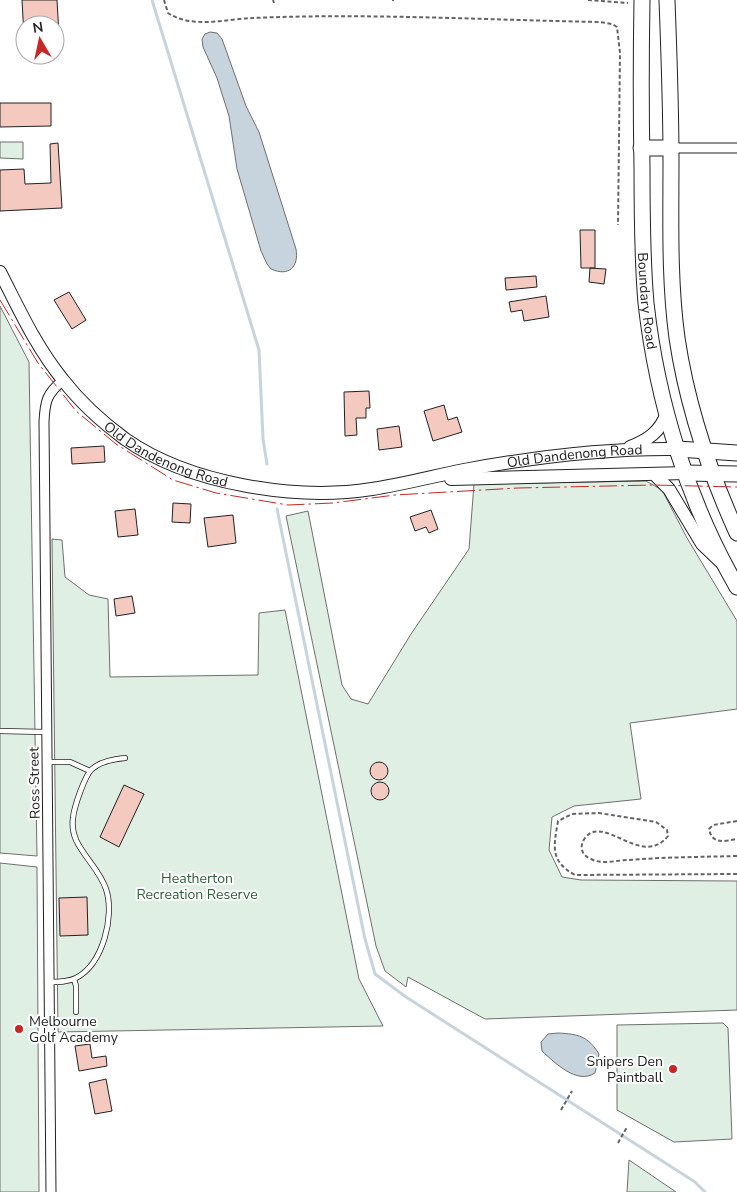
<svg xmlns="http://www.w3.org/2000/svg" width="737" height="1192" font-family="'Nunito Sans',sans-serif">
<rect width="100%" height="100%" fill="#fff"/>
<path fill="#e0efe3" stroke="#6f6f6f" d="M 0,142 L 23,142 L 23,159 L 0,158 Z
M 0,306 L 29,362 L 37,856 L 0,853 Z
M 646,481 L 662,490 L 687,538 L 737,621 L 737,709 L 630,723 L 641,799 L 574,806 L 552,817 L 549,850 L 562,877 L 581,880 L 737,881 L 737,1010 L 485,1019 L 408,977 L 406,987 L 385,971 L 376,946 L 286,516 L 308,511 L 342,685 L 351,699 L 368,704 L 411,634 L 469,549 L 474,484 Z
M 52,539 L 62,540 L 65,577 L 89,595 L 108,599 L 110,677 L 258,675 L 259,613 L 285,610 L 359,979 L 383,1026 L 58,1032 Z
M 0,863 L 37,867 L 39,1192 L 0,1192 Z
M 723,1023 L 728,1028 L 732,1139 L 674,1142 L 617,1110 L 617,1025 Z
M 629,1160 L 676,1192 L 627,1192 Z"/>
<path fill="#c7d3dd" stroke="#6f6f6f" d="M 210,32 L 217,33 L 222,39 L 246,106 L 259,132 L 296,249 C 299,267 289,277 271,269 L 267,264 L 261,251 L 237,169 L 229,116 L 217,78 L 203,47 L 202,39 L 205,34 Z
M 558,1033 C 578,1034 588,1036 599,1054 L 595,1073 C 577,1085 555,1063 542,1051 L 541,1042 L 548,1034 Z"/>
<g fill="none" stroke-linecap="round" stroke-linejoin="round">
<path stroke="#c7d3dd" stroke-width="3" d="M 152,0 L 259,350 L 263,439 L 267,464
M 277,509 L 365,939 L 375,974 L 406,997 L 695,1182 L 705,1192"/>
</g>
<path fill="#f3c9c0" stroke="#222" d="M 22,0 L 57,0 L 59,35 L 55,35 L 55,25 L 25,25 L 24,37 Z
M 0,103 L 51,103 L 51,126 L 0,127 Z
M 58,143 L 62,208 L 0,211 L 0,170 L 24,169 L 25,184 L 51,183 L 50,144 Z
M 580,230 L 595,230 L 595,268 L 581,268 Z
M 590,268 L 606,269 L 604,284 L 589,282 Z
M 536,276 L 537,287 L 506,290 L 505,278 Z
M 69,292 L 86,320 L 72,329 L 54,300 Z
M 546,296 L 549,317 L 524,321 L 522,310 L 511,312 L 509,302 Z
M 369,391 L 370,408 L 366,408 L 366,418 L 356,418 L 357,435 L 345,436 L 344,392 Z
M 444,405 L 448,420 L 457,417 L 462,432 L 433,441 L 424,411 Z
M 399,426 L 402,447 L 379,450 L 377,429 Z
M 104,446 L 105,462 L 72,464 L 71,448 Z
M 173,503 L 191,504 L 190,523 L 172,522 Z
M 135,509 L 138,535 L 118,537 L 115,511 Z
M 431,510 L 438,529 L 429,533 L 426,527 L 415,531 L 410,517 Z
M 233,515 L 236,543 L 208,547 L 204,518 Z
M 132,596 L 135,613 L 116,616 L 114,599 Z
M370 771a9 9 0 1 1 18 0a9 9 0 1 1-18 0Z
M371 791a9 9 0 1 1 18 0a9 9 0 1 1-18 0Z
M 124,785 L 144,794 L 119,847 L 100,837 Z
M 87,897 L 88,935 L 60,936 L 59,898 Z
M 90,1044 L 92,1058 L 106,1056 L 107,1066 L 79,1071 L 75,1046 Z
M 106,1079 L 112,1111 L 95,1114 L 89,1083 Z"/>
<g fill="none" stroke-linecap="round" stroke-linejoin="round">
<g stroke="#222" stroke-width="6">
<path id="service" d="M 0,731 L 46,732
M 48,762 L 70,762 L 90,771
M 74,979 L 76,986 L 76,1012
M 50,982 C 59,982 68,982 76,978 C 103,964 115,916 106,889 C 100,871 84,857 76,840 C 73,833 72,825 73,818 C 74,807 85,775 92,769 C 101,761 114,759 125,758"/>
</g>
<g stroke="#222" stroke-width="11">
<path id="minor" d="M 671,148 L 737,148
M 51,1192 L 44,422 C 45,400 47,394 63,380"/>
</g>
<g stroke="#222" stroke-width="14">
<g id="secondary">
<path id="s1" d="M 0,272 C 19,309 36,347 63,380 C 80,402 102,422 125,439 C 189,484 296,501 372,489 C 403,484 434,476 464,470 C 534,457 606,448 678,449"/>
<path d="M 630,447 C 648,440 660,432 667,413"/>
<path d="M 654,474 L 669,489 L 702,544 L 725,566"/>
<path d="M 451,479 L 686,473"/>
</g>
</g>
<g stroke="#222" stroke-width="17">
<g id="primary">
<path id="s2" d="M 642,0 C 641,56 641,111 642,167 C 642,213 642,258 646,303 C 657,402 688,502 737,587"/>
<path d="M 667,0 C 669,53 671,106 671,160 C 671,219 669,279 677,338 C 687,405 709,471 737,533"/>
<path d="M 641,148 L 671,148"/>
<path d="M 678,449 L 737,453"/>
<path d="M 686,473 L 737,474"/>
</g>
</g>
<path stroke="#646464" stroke-width="2" stroke-dasharray="4 2.5" stroke-linecap="butt" d="M 164,0 L 168,13 C 192,29 226,19 253,18 C 369,13 485,20 600,22 L 612,24 L 617,27 L 620,53 L 618,225
M 273,0 L 274,3
M 393,0 L 393,1
M 588,0 L 628,3
M 737,821 L 713,825 L 709,829 C 712,845 725,841 737,839
M 737,856 C 701,857 665,857 629,860 C 617,860 602,865 591,859 C 581,855 579,846 585,838 C 604,813 642,869 668,836 L 667,830 L 656,822 L 599,813 L 572,814 L 558,821 C 554,845 549,861 575,875 L 737,874
M 561,1110 L 572,1091
M 618,1143 L 627,1127"/>
<use href="#service" stroke="#fff" stroke-width="4.5"/>
<use href="#minor" stroke="#fff" stroke-width="9"/>
<use href="#secondary" stroke="#fff" stroke-width="12"/>
<use href="#primary" stroke="#fff" stroke-width="15"/>
<path stroke="#c62828" stroke-width="1" stroke-dasharray="18 4 2.5 4" stroke-linecap="butt" d="M 0,300 L 38,363 L 76,411 L 116,444 L 173,480 L 216,493 L 288,505 L 333,503 L 395,495 L 518,488 L 654,485 L 737,487"/>
</g>
<g fill="#c62828" stroke="#fff" stroke-width="2">
<circle cx="19" cy="1029" r="5"/>
<circle cx="673" cy="1069" r="5"/>
</g>
<g text-anchor="middle" stroke-width="4" stroke-linejoin="round" paint-order="stroke">
<g font-size="14" fill="#222" stroke="#fff">
<text dy="5" stroke="none"><textPath href="#s2" startOffset="301">Boundary Road</textPath></text>
<text dy="5" stroke="none"><textPath href="#s1" startOffset="255">Old Dandenong Road</textPath></text>
<text dy="5" stroke="none"><textPath href="#s1" startOffset="674">Old Dandenong Road</textPath></text>
<text transform="translate(34 783) rotate(-91)" y="5">Ross Street</text>
</g>
<g font-size="14" fill="#2f5e38" stroke="#fff">
<text x="197" y="883">Heatherton<tspan x="197" dy="16">Recreation Reserve</tspan></text>
</g>
<g font-size="14" fill="#222" stroke="#fff" text-anchor="start">
<text x="29" y="1026">Melbourne<tspan x="29" dy="16">Golf Academy</tspan></text>
<text x="663" y="1066" text-anchor="end">Snipers Den<tspan x="663" dy="16">Paintball</tspan></text>
</g>
</g>
<g transform="translate(40 40) rotate(351)"><circle r="24" fill="#ffffff" stroke="#a7a7a7"/>
<path d="M0-4L9 19L0 12L-9 19Z" fill="#c62828"/>
<text y="-8" font-size="14" font-weight="bold" text-anchor="middle" fill="#222222">N</text>
</g>
</svg>
